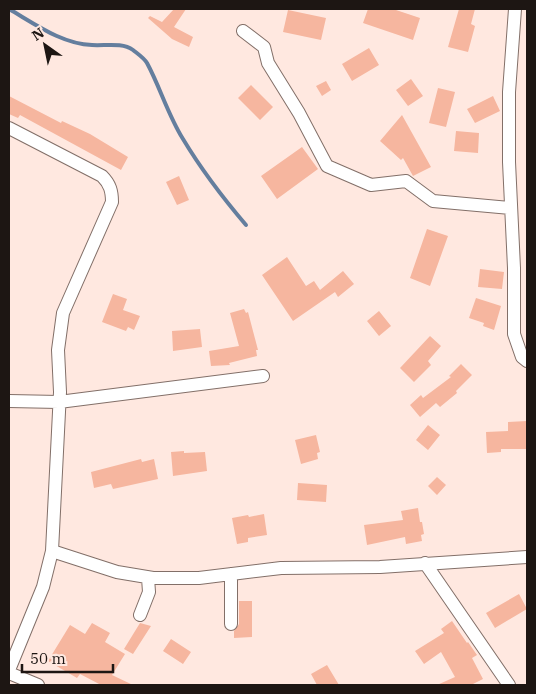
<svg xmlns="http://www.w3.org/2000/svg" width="536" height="694" font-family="'IBM Plex Serif',serif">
<rect width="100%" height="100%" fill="#ffe8e0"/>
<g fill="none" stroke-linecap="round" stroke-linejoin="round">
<path stroke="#647e9e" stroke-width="4" d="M 9,9 C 35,24 62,44 92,45 C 105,46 122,42 133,50 C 138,54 144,58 147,63 C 160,87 168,115 183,139 C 201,169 223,198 246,225"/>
</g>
<path fill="#f6b69f" d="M 174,9 L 186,9 L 174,27 L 193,37 L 189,47 L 172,39 L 148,18 L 150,16 L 162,22 Z
M 368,9 L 393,9 L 420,18 L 413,40 L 363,23 Z
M 459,9 L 475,9 L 471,24 L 475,26 L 468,52 L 448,47 Z
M 288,10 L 326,18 L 321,40 L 283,32 Z
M 369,48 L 379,65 L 352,81 L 342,64 Z
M 411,79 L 423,96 L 408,106 L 396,90 Z
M 326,81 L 331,90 L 322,96 L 316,86 Z
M 251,85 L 273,107 L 260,120 L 238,98 Z
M 438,88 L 455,92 L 446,127 L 429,123 Z
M 9,96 L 61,123 L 62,121 L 90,134 L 128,157 L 121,170 L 20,115 L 18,118 L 9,114 Z
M 493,96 L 500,111 L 475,123 L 467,109 Z
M 402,115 L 431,167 L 413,176 L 403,158 L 401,160 L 380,141 Z
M 456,131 L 479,133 L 478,153 L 454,151 Z
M 302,147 L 318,169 L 277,199 L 261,176 Z
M 179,176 L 189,200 L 177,205 L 166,182 Z
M 427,229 L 448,236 L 430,286 L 410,278 Z
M 287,257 L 306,286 L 314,281 L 320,290 L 343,271 L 354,284 L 338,297 L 335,292 L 293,321 L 262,275 Z
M 480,269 L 504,272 L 502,289 L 478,287 Z
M 113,294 L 127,299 L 123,310 L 140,316 L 134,330 L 128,327 L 126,331 L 102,322 Z
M 476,298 L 501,306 L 494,330 L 483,326 L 484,323 L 469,318 Z
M 244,309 L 246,313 L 248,312 L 258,350 L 256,350 L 257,356 L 229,363 L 230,365 L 211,366 L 209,351 L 239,346 L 230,313 Z
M 379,311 L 391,326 L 379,336 L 367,321 Z
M 200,329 L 202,347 L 173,351 L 172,331 Z
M 430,336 L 441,346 L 428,361 L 431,365 L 414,382 L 400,368 Z
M 461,364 L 472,375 L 456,391 L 457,393 L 440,407 L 436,403 L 420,417 L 410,405 L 421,395 L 423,398 L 451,377 L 449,376 Z
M 527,421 L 527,449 L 501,449 L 501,452 L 487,453 L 486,432 L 508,431 L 508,422 Z
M 428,425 L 440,435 L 428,450 L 416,440 Z
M 316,435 L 320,452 L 317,453 L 318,459 L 301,464 L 295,440 Z
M 184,451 L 184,453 L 205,452 L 207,471 L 173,476 L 171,452 Z
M 141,459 L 142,462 L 154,459 L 158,479 L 113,489 L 111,484 L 94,488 L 91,472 Z
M 437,477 L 446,485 L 437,495 L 428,486 Z
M 298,483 L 327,485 L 326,502 L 297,500 Z
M 418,508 L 420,522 L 422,522 L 424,534 L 421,535 L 422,541 L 406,544 L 405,537 L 367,545 L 364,525 L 403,520 L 401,511 Z
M 264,514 L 267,535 L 248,538 L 248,542 L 237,544 L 232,518 L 248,515 L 249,517 Z
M 519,594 L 527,609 L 495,628 L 486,613 Z
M 239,601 L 252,601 L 252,637 L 234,638 L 234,631 L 239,624 Z
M 452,621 L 467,643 L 468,642 L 477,655 L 472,658 L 483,679 L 471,685 L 437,685 L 455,677 L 441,652 L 424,664 L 415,651 L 444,633 L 441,629 Z
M 92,623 L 110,633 L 105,642 L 125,654 L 112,675 L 133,685 L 101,685 L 80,674 L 77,678 L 48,661 L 70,625 L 85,634 Z
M 140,623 L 151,626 L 133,654 L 124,649 Z
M 171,639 L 191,652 L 183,664 L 163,651 Z
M 327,665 L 339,685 L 317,685 L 311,674 Z"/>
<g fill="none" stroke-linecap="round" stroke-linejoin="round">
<g stroke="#826f68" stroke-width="14">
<path id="street" d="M 515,9 L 509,92 L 509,162 L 514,268 L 514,334 L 522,357 L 527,361
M 243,31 L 264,47 L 268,63 L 299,113 L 327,166 L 371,185 L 406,181 L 433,201 L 511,208
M 9,128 L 102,176 C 110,184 112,191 112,202 L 63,313 L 58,350 L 60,392 L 52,551 L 43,587 L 9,670
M 9,401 L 59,402 L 263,376
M 52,551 L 117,572 L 153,578 L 199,578 L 281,568 L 380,567 L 527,557
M 425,563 L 509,685
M 231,574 L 231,624
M 140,615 L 149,592 L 148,578
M 9,673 L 38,685"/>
</g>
<use href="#street" stroke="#fff" stroke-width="12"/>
</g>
<rect width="536" height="694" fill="none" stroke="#1d1613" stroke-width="20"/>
<g transform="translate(45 45) rotate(327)" stroke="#ffe8e0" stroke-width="4" paint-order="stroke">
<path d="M0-4L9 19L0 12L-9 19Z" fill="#1d1613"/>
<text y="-8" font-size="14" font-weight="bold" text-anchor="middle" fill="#1d1613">N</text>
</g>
<path d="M22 664v8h91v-8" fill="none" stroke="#1d1613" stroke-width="2.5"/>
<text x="30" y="664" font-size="15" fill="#1d1613" stroke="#ffe8e0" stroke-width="4" paint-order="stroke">50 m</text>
</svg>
